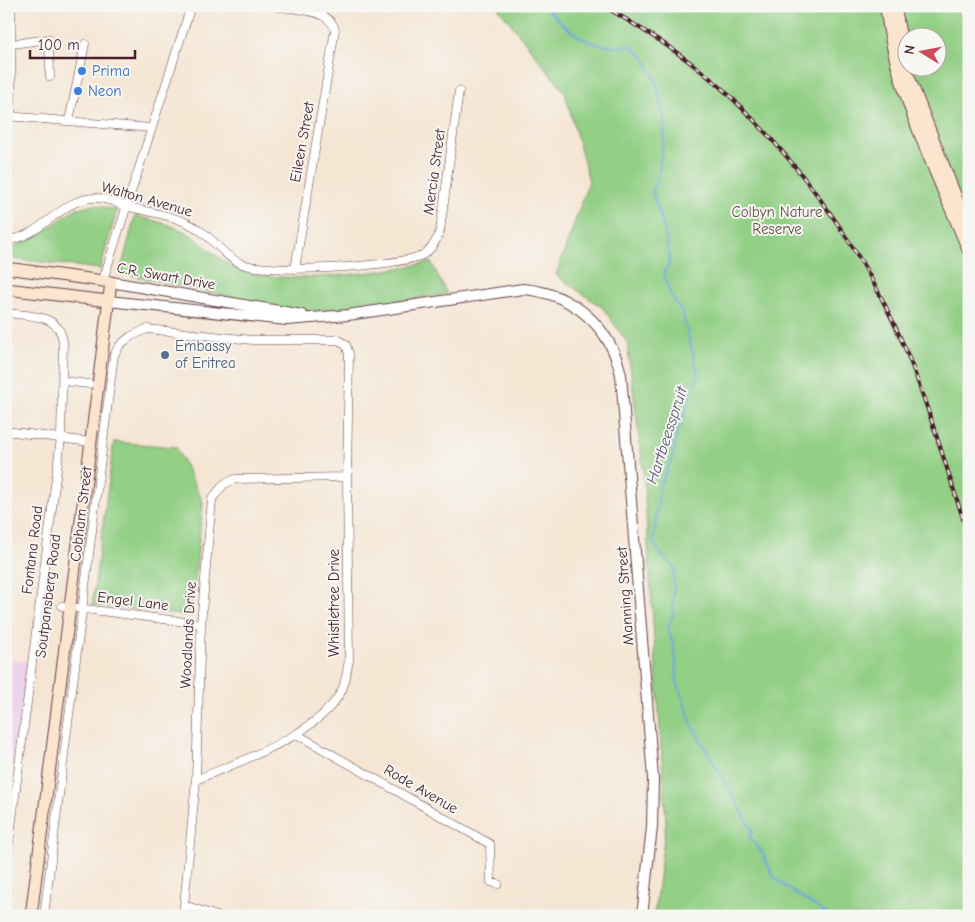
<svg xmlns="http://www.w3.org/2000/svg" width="975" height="922" font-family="'Comic Neue',sans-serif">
<rect width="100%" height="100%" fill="#f6f6f2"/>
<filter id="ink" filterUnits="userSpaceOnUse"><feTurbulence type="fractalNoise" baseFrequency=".02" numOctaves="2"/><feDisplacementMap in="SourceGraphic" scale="10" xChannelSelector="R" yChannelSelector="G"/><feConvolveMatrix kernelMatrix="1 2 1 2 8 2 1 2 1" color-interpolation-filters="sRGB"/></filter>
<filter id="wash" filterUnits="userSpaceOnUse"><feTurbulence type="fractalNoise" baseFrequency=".0096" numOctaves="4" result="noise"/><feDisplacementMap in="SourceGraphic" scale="20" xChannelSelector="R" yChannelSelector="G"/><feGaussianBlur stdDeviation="1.12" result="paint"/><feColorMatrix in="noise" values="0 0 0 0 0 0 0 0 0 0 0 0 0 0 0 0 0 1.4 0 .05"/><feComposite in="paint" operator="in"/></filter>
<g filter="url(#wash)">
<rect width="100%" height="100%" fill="#f5e6d4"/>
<path fill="#ebd1eb" d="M 6,659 L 32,663 L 6,867 Z"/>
<path fill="#93cf85" stroke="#6e7758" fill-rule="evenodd" d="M 497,6 L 956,6 L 969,34 L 969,916 L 654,916 L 666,822 L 643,468 L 627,342 L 603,308 L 556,275 L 589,181 L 565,93 ZM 908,38 L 938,38 L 938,68 L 908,68 Z
M 95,205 L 117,210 L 100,269 L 6,258 L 6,250 L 37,236 L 77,208 Z
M 135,216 C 155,221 178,225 195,238 C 211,251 226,266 246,272 C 293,285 383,272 431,262 L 447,294 L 353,308 L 300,312 L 120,273 Z
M 114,442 L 176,447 L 203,502 L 191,616 L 92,605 Z"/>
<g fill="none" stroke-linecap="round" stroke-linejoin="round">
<path stroke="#6da6dc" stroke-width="2" d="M 545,6 C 570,34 592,51 631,46 L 644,57 L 655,79 L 662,105 L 665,129 L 658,176 L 652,192 L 665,231 L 670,261 L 664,274 L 670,294 L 682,312 L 698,374 L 689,403 L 677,433 L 672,459 L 660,485 L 653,542 L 663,557 L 674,566 L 673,614 L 668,627 L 675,652 L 677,682 L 692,725 L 753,831 L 749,837 L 762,852 L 773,876 L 787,888 L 830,916"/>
</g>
</g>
<g filter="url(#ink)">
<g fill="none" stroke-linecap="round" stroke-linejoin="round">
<g stroke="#643d44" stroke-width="9">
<path id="minor" d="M 11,6 L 11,116
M 272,6 C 290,9 330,8 335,30 L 295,269
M 12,44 L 49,39 L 50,77
M 6,116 L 151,128
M 69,121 L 85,44
M 6,240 C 41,239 62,196 97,198 C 107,198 116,203 126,206 C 150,213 177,215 198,229 C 214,239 224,257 242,264 C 269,274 397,267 422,255 C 432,250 437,240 440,231 L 459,91
M 103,280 L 191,6
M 6,313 C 29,316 60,313 63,342 L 61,438 L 6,866
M 63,381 L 89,384
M 6,431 L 90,442
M 62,606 L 201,624
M 298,735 L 490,844 L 491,882 L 498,884
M 184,905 L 217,916
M 44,916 L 111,378 L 114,355 L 120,345 L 131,336 L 147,329 L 252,340 L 339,340 L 346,345 L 349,354 L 347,477 L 349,660 C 347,670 346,681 342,690 C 319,735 240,761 196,780
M 183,916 L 196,780 L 201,624 L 212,499 L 224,484 L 235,479 L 347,477"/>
</g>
<g stroke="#643d44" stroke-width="12">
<path id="tertiary" d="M 111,282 L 302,315
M 108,301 L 287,320 L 348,315 L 523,289 C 573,293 611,327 621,375 L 653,778 L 652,827 L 642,916"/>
</g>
<g stroke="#643d44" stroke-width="13">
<path id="secondary" d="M 886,6 C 894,90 938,175 969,252
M 895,6 L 907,72 L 969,230
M 6,268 L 111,282 L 31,916
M 6,289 L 108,301"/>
</g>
<use href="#minor" stroke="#fff" stroke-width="8"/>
<use href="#tertiary" stroke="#fff" stroke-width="10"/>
<use href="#secondary" stroke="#fce5cf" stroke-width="11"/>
<g stroke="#4a1f2b" stroke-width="4">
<path id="rail" d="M 604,6 C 649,33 694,61 732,98 C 805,169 865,254 905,348 C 930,409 948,474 969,537"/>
</g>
<use href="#rail" stroke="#f6f6f2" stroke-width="2" stroke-dasharray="5.5" stroke-linecap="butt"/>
</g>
</g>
<g fill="#3f7fe0" stroke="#f6f6f2" stroke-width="2">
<circle cx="82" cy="71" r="5"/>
<circle cx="78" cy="91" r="5"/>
</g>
<circle fill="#5c6f8a" stroke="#f6f6f2" stroke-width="2" cx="165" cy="355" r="5"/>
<g text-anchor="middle" stroke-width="4" stroke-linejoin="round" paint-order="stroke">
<g font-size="15" fill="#366cbe" stroke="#f6f6f2" text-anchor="start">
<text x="92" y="76">Prima</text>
<text x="88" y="96">Neon</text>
</g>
<g font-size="15" fill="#4a1f2b" stroke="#f6f6f2">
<text transform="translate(302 142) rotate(-80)" y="5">Eileen Street</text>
<text transform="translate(434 172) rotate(-82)" y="5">Mercia Street</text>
<text transform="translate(147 199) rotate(16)" y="5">Walton Avenue</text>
<text transform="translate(166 276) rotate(10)" y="5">C.R. Swart Drive</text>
<text transform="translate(81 514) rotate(-83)" y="5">Cobham Street</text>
<text transform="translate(32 550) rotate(-83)" y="5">Fontana Road</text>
<text transform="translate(48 596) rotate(-83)" y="5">Soutpansberg Road</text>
<text transform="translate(625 596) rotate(-94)" y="5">Manning Street</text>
<text transform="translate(133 601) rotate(7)" y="5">Engel Lane</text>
<text transform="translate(334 603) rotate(-90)" y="5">Whistletree Drive</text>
<text transform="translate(188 635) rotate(-87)" y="5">Woodlands Drive</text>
<text transform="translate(421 789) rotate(30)" y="5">Rode Avenue</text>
</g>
<g font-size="15" fill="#605446" stroke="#f6f6f2">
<text x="777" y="217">Colbyn Nature<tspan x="777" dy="17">Reserve</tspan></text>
</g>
<g font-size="15" fill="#4e5e75" stroke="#f6f6f2" text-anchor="start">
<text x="175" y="351">Embassy<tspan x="175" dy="17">of Eritrea</tspan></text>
</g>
<g font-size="16" font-style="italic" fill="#585572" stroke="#f6f6f2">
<text transform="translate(666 435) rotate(-72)" y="6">Hartbeesspruit</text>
</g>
</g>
<rect width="975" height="922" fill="none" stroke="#f6f6f2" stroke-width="25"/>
<g transform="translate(922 52) rotate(280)"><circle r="24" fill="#f6f6f2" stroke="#b1a0a2"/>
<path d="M0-4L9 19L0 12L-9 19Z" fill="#d1495b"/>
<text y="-8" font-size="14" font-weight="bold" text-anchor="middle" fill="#4a1f2b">N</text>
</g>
<path d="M30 50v8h105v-8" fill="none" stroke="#4a1f2b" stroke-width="2.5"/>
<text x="38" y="50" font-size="15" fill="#4a1f2b" stroke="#f6f6f2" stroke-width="4" paint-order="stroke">100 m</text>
</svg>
